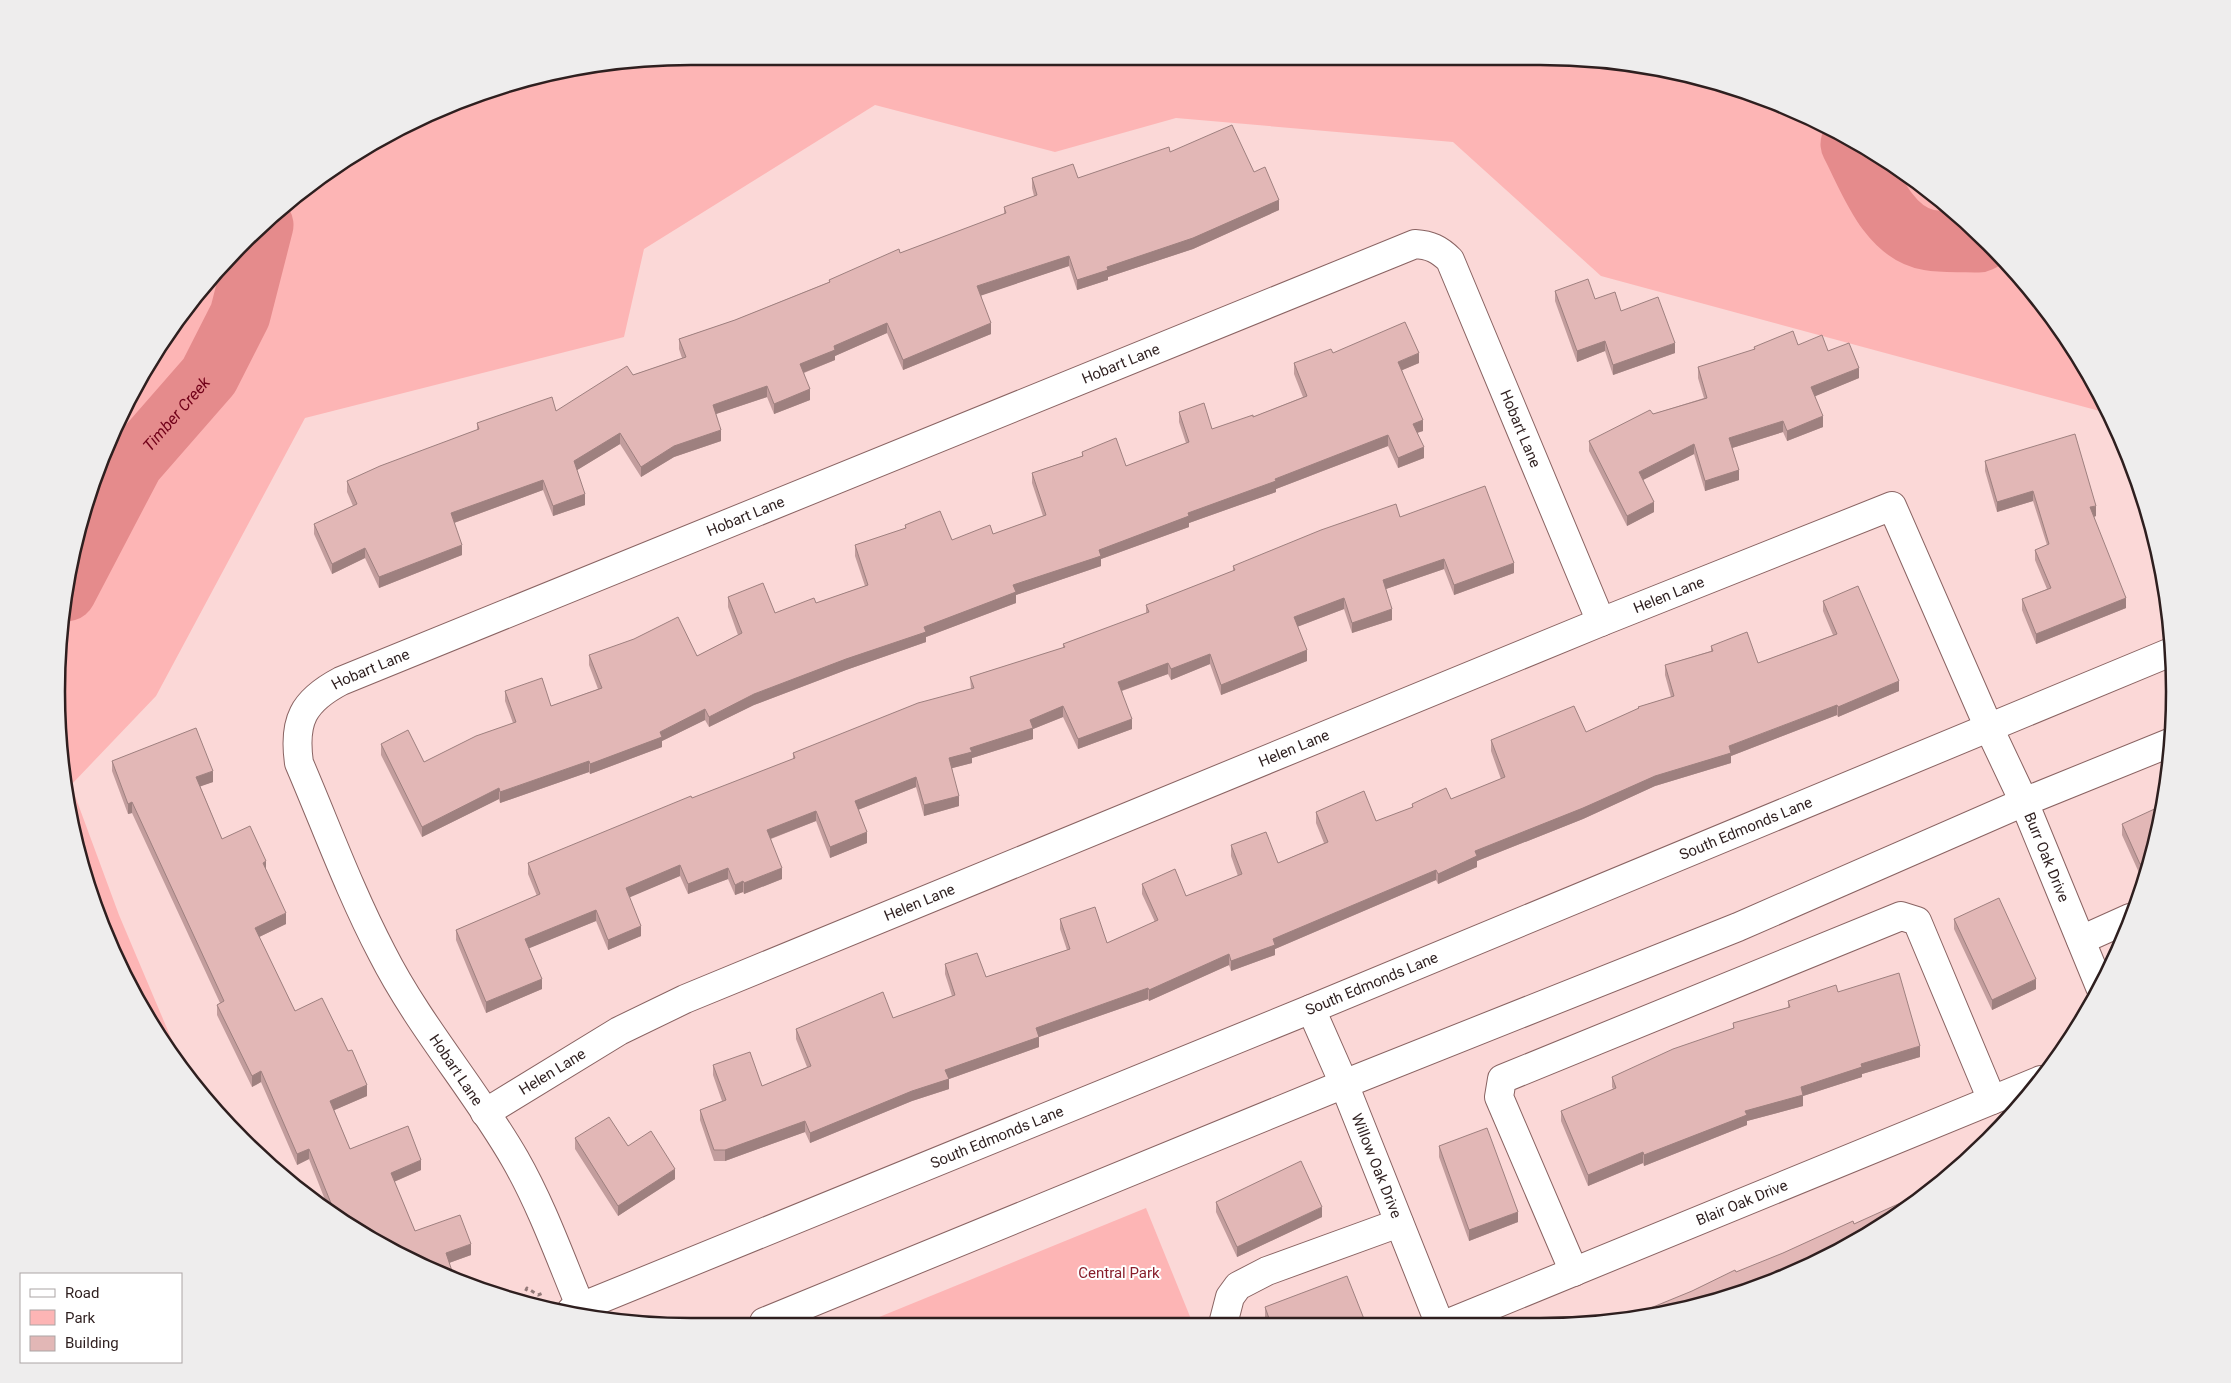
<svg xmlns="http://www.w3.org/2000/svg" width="2231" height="1383" font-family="Roboto,sans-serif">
<rect width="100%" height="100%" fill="#fbd8d7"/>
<path fill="#fdb5b5" d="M 608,62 L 1622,62 L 1782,105 L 1926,187 L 2017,272 L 2089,374 L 2107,413 L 1601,276 L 1453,142 L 1176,118 L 1055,152 L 875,105 L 644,249 L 624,337 L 305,418 L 156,696 L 71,785 L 119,915 L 185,1071 L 163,1045 L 90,895 L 62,775 L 56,691 L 68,568 L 90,488 L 163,338 L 242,243 L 305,187 L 410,122 L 488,90 Z
M 1146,1208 L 1193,1324 L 867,1322 Z"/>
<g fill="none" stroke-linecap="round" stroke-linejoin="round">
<g stroke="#e58b8c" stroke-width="61">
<path d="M 1851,144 C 1869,178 1887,233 1929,240 C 1945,243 1963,241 1979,242 L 1983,240"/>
<path id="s1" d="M 66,591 L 133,463 L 209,376 L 240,315 L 263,225"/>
</g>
<g stroke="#896362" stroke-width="30">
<g id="minor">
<path d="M 2081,940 L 2130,918"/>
<path id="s2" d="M 1311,1009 L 1344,1084 L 1440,1325"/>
<path id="s3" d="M 485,1113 L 619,1031 L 685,999 L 1601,622 L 1892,506 L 1989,728 L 2024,802 L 2100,987"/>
<path d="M 1574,1272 L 1499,1097 L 1502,1079 L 1901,916 L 1917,921 L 1992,1100"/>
<path id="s4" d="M 584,1315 C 562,1263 543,1208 515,1159 C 474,1088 419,1026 382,953 C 350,892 326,826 299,763 C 293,721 303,701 341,681 L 1415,244 C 1430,245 1439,249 1450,260 L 1601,622"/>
<path d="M 1223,1324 L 1230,1297 L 1238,1286 L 1267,1271 L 1399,1223"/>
<path id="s5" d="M 1444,1325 L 2041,1080"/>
</g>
</g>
<g stroke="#896362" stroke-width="30">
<g id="major">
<path id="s6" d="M 571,1311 L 1311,1009 L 2171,652"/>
<path d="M 764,1322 L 1344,1084 L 1738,927 L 2024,802 L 2172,742"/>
</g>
</g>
<path stroke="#917877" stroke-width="3" stroke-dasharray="4 4" stroke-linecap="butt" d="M 522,1298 L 527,1288 L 538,1295 L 543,1293"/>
<use href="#minor" stroke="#fff" stroke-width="28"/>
<use href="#major" stroke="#fff" stroke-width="28"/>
</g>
<path fill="#c29d9d" d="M 1170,152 L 1254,172 L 1279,210 L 1193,249 L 1108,277 L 1108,280 L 1077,290 L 1069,266 L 981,295 L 991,334 L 903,370 L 887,333 L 835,356 L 835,360 L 804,373 L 810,400 L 774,414 L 767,397 L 716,414 L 721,441 L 674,457 L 641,477 L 620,444 L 577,470 L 585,505 L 553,516 L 543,490 L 454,523 L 462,555 L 379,588 L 365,558 L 332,574 L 314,534 L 314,524 L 353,506 L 347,492 L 347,481 L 477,430 L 477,423 L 556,411 L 633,375 L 682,358 L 679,349 L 679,339 L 735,320 L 829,282 L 829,280 L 1004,214 L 1004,207 L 1034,196 L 1032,188 L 1032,178 L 1078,178 Z
M 1555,291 L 1595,299 L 1621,311 L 1675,353 L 1613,375 L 1605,351 L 1577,362 L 1555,301 Z
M 1798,345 L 1828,351 L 1859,378 L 1815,396 L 1823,427 L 1787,441 L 1783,432 L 1732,448 L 1739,480 L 1705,491 L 1694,454 L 1643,480 L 1654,512 L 1627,526 L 1589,451 L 1589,441 L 1653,414 L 1704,398 L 1698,378 L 1698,367 L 1754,350 L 1754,347 Z
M 1333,353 L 1419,363 L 1402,370 L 1423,431 L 1417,433 L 1424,458 L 1398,468 L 1388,446 L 1276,489 L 1276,492 L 1189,523 L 1189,527 L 1101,559 L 1101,566 L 1016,595 L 1016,603 L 926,637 L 926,642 L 846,670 L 754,705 L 709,727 L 705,720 L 662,741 L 662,747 L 590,774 L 589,772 L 500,803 L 499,799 L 422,837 L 381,755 L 381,744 L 424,762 L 513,723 L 505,701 L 505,691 L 551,706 L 598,689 L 589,665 L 589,655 L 697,656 L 738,635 L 728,607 L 728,597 L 775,613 L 816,603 L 865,586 L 855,556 L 855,545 L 905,529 L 905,525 L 952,540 L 993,534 L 1043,516 L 1032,483 L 1032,473 L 1082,456 L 1082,452 L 1126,466 L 1186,443 L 1179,422 L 1179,412 L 1212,429 L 1253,417 L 1303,397 L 1294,374 L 1294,363 Z
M 1985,461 L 2096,516 L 2094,517 L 2126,608 L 2036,644 L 2022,610 L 2022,599 L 2047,589 L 2035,560 L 2035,550 L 2047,545 L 2033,501 L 1997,512 L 1985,471 Z
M 1400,517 L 1514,573 L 1454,595 L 1444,569 L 1386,589 L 1392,620 L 1352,633 L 1344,609 L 1297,627 L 1307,661 L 1221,695 L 1210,664 L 1171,680 L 1168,674 L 1122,691 L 1132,729 L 1078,749 L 1063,717 L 1033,729 L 1033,739 L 972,758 L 972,763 L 952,768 L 959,806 L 924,816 L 916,787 L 858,810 L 867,843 L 830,858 L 816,821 L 771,839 L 782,879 L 744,894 L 743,892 L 735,895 L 728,879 L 688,894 L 680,876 L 629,897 L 641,936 L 608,950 L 596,921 L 529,948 L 542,989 L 486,1013 L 456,940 L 456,930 L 537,896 L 528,874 L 528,863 L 793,759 L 793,753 L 971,689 L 970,677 L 1063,648 L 1063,644 L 1146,614 L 1146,605 L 1233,571 L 1233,566 Z
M 1823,601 L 1899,691 L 1838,717 L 1837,715 L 1731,756 L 1731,763 L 1655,786 L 1583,819 L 1477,861 L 1477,867 L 1438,884 L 1436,880 L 1275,949 L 1275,955 L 1231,971 L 1229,965 L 1149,1001 L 1148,999 L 1039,1037 L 1039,1047 L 949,1079 L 949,1089 L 912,1101 L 810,1143 L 805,1132 L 725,1161 L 714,1161 L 700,1120 L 700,1110 L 722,1101 L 713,1075 L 713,1065 L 762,1086 L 807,1067 L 796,1039 L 796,1029 L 893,1018 L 952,996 L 945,974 L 945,964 L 986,977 L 1067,950 L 1060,929 L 1060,919 L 1107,943 L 1155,922 L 1142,894 L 1142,884 L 1186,896 L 1238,876 L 1231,856 L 1231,845 L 1278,863 L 1324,843 L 1316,823 L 1316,812 L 1376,821 L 1412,808 L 1412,804 L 1451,799 L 1501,779 L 1491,751 L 1491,740 L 1586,732 L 1638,709 L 1638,707 L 1671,697 L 1665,675 L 1665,665 L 1711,651 L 1711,646 L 1758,663 L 1833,635 L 1823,611 Z
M 112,761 L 213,782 L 200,786 L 222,839 L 266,870 L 286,924 L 259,937 L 295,1011 L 367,1096 L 334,1110 L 350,1149 L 421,1170 L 394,1182 L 415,1231 L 471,1255 L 449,1263 L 449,1278 L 329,1210 L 309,1159 L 297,1165 L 261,1082 L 252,1087 L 217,1015 L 217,1005 L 220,1003 L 132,813 L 128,814 L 112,771 Z
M 2122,824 L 2153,856 L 2147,871 L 2140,875 L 2122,835 Z
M 1954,919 L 2036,989 L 1992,1010 L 1954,929 Z
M 1838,992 L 1920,1057 L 1862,1074 L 1862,1077 L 1803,1096 L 1803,1106 L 1747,1121 L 1747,1125 L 1644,1166 L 1643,1163 L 1588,1186 L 1561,1121 L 1561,1111 L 1613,1089 L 1612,1087 L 1612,1077 L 1733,1028 L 1733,1023 L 1788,1008 L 1788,1001 Z
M 575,1138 L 675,1179 L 618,1216 L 575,1149 Z
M 1439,1146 L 1518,1222 L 1469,1241 L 1439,1157 Z
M 1216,1202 L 1322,1217 L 1237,1257 L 1216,1212 Z
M 1265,1307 L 1366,1324 L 1267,1324 L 1265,1318 Z"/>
<path fill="#9e807f" d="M 1279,200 L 1279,210 L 1193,249 L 1108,277 L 1108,280 L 1077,290 L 1077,280 L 1107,267 Z
M 1069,256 L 1069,266 L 977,297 L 977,286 Z
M 887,323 L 887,333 L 835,356 L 835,360 L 800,374 L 800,364 L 834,346 Z
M 991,323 L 991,334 L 903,370 L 903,360 Z
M 1605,341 L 1605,351 L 1577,362 L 1577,351 Z
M 1675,343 L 1675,353 L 1613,375 L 1613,365 Z
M 1419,353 L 1419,363 L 1398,372 L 1398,362 Z
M 1859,368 L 1859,378 L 1811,398 L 1811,387 Z
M 767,386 L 767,397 L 713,415 L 713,405 Z
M 810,389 L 810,400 L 774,414 L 774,404 Z
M 1823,416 L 1823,427 L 1787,441 L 1787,431 Z
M 1423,420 L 1423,431 L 1413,434 L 1413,424 Z
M 1783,421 L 1783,432 L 1729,449 L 1729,438 Z
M 721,430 L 721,441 L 674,457 L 641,477 L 641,467 L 674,446 Z
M 620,433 L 620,444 L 574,472 L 574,461 Z
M 1388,435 L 1388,446 L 1276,489 L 1276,492 L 1189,523 L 1189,527 L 1101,559 L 1101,566 L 1016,595 L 1016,603 L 926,637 L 926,642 L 846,670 L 754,705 L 709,727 L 709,717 L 754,694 L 924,627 L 1013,585 L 1188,513 Z
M 1694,444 L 1694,454 L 1639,482 L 1639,472 Z
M 1424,447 L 1424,458 L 1398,468 L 1398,458 Z
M 1739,470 L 1739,480 L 1705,491 L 1705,481 Z
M 543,480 L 543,490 L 451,524 L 451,513 Z
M 2033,491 L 2033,501 L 1997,512 L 1997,502 Z
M 585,494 L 585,505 L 553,516 L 553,506 Z
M 1654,502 L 1654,512 L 1627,526 L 1627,516 Z
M 2096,506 L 2096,516 L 2090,518 L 2090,507 Z
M 462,545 L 462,555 L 379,588 L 379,577 Z
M 365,548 L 365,558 L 332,574 L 332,564 Z
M 1444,559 L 1444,569 L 1383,590 L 1383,580 Z
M 1514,563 L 1514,573 L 1454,595 L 1454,585 Z
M 1344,598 L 1344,609 L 1294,628 L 1294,617 Z
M 2126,598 L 2126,608 L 2036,644 L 2036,634 Z
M 1392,609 L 1392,620 L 1352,633 L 1352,623 Z
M 1307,650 L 1307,661 L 1221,695 L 1221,685 Z
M 1210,654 L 1210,664 L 1171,680 L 1171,669 Z
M 1168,663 L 1168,674 L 1118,692 L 1118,682 Z
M 1899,681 L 1899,691 L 1838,717 L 1838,707 Z
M 1837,705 L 1837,715 L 1731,756 L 1731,763 L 1655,786 L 1583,819 L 1477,861 L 1477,867 L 1438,884 L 1438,874 L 1475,851 L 1655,776 L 1729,746 Z
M 1063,706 L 1063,717 L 1033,729 L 1033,739 L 972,758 L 972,763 L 949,769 L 949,758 L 1030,720 Z
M 705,709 L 705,720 L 662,741 L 662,747 L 590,774 L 590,764 L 660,732 Z
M 1132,719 L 1132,729 L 1078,749 L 1078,739 Z
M 589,761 L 589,772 L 500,803 L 500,792 Z
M 213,771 L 213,782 L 196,788 L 196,777 Z
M 916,777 L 916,787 L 855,811 L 855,801 Z
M 499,788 L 499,799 L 422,837 L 422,827 Z
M 959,796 L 959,806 L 924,816 L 924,805 Z
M 132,802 L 132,813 L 128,814 L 128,804 Z
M 816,811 L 816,821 L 767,840 L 767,830 Z
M 867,832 L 867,843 L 830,858 L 830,847 Z
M 2152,859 L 2147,871 L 2140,875 L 2140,864 Z
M 266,861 L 266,872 L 263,863 Z
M 680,865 L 680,876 L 626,899 L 626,888 Z
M 728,868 L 728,879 L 688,894 L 688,884 Z
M 782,868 L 782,879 L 744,894 L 744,883 Z
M 1436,870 L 1436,880 L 1275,949 L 1275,955 L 1231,971 L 1231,961 L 1273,939 Z
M 743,881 L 743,892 L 735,895 L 735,885 Z
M 596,910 L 596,921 L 525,950 L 525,939 Z
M 286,913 L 286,924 L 255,939 L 255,928 Z
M 641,926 L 641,936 L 608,950 L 608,940 Z
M 1229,954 L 1229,965 L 1149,1001 L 1149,990 Z
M 542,979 L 542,989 L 486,1013 L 486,1002 Z
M 2036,979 L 2036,989 L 1992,1010 L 1992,1000 Z
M 1148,988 L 1148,999 L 1039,1037 L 1039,1047 L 949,1079 L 949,1089 L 912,1101 L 810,1143 L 810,1133 L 1036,1028 Z
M 1920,1046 L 1920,1057 L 1862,1074 L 1862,1077 L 1803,1096 L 1803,1106 L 1747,1121 L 1747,1125 L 1644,1166 L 1644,1155 L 1801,1087 L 1861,1064 Z
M 261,1071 L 261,1082 L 252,1087 L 252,1076 Z
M 367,1085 L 367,1096 L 330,1112 L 330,1101 Z
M 805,1121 L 805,1132 L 725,1161 L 725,1150 Z
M 309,1149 L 309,1159 L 297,1165 L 297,1154 Z
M 1643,1152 L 1643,1163 L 1588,1186 L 1588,1175 Z
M 421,1160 L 421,1170 L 391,1183 L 391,1173 Z
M 675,1169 L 675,1179 L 618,1216 L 618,1206 Z
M 1322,1207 L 1322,1217 L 1237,1257 L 1237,1247 Z
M 1518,1212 L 1518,1222 L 1469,1241 L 1469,1230 Z
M 471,1244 L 471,1255 L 446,1264 L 446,1253 Z"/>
<path fill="#e2b7b6" stroke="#9e807f" d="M 1232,125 L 1254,172 L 1265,167 L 1279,200 L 1193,238 L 1107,267 L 1108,270 L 1077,280 L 1069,256 L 977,286 L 991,323 L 903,360 L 887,323 L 834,346 L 835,350 L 800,364 L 810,389 L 774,404 L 767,386 L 713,405 L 721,430 L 674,446 L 641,467 L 620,433 L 574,461 L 585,494 L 553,506 L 543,480 L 451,513 L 462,545 L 379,577 L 365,548 L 332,564 L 314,524 L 357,504 L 347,481 L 380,466 L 479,429 L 477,423 L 552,397 L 556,411 L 627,366 L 633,375 L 686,357 L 679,339 L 735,320 L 830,282 L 829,280 L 899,249 L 900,253 L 1006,213 L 1004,207 L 1037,195 L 1032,178 L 1073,164 L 1078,178 L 1169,147 L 1170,152 Z
M 1588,279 L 1595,299 L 1615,292 L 1621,311 L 1658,297 L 1675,343 L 1613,365 L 1605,341 L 1577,351 L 1555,291 Z
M 1405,322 L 1419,353 L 1398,362 L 1423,420 L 1413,424 L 1424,447 L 1398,458 L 1388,435 L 1275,479 L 1276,481 L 1188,513 L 1189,516 L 1099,550 L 1101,556 L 1013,585 L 1016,592 L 924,627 L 926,632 L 846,659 L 754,694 L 709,717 L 705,709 L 660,732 L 662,737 L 590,764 L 589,761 L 500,792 L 499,788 L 422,827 L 381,744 L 408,730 L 424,762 L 476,736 L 516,722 L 505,691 L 542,678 L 551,706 L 602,688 L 589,655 L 634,639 L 678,617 L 697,656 L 742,633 L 728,597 L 763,583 L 775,613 L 814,598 L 816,603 L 868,585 L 855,545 L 906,528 L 905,525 L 940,511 L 952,540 L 990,525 L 993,534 L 1046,515 L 1032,473 L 1083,456 L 1082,452 L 1116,438 L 1126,466 L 1189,442 L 1179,412 L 1204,403 L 1212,429 L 1253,415 L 1253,417 L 1307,396 L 1294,363 L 1331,349 L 1333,353 Z
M 1793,331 L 1798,345 L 1822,335 L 1828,351 L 1849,343 L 1859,368 L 1811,387 L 1823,416 L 1787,431 L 1783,421 L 1729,438 L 1739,470 L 1705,481 L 1694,444 L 1639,472 L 1654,502 L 1627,516 L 1589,441 L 1650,410 L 1653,414 L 1707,398 L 1698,367 L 1755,349 L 1754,347 Z
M 2075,434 L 2096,506 L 2090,507 L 2126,598 L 2036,634 L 2022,599 L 2051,588 L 2035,550 L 2049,544 L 2033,491 L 1997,502 L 1985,461 Z
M 1485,486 L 1514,563 L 1454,585 L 1444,559 L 1383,580 L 1392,609 L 1352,623 L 1344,598 L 1294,617 L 1307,650 L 1221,685 L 1210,654 L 1171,669 L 1168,663 L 1118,682 L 1132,719 L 1078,739 L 1063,706 L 1030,720 L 1033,728 L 970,748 L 972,752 L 949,758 L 959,796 L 924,805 L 916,777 L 855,801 L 867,832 L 830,847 L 816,811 L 767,830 L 782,868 L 744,883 L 743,881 L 735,885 L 728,868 L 688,884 L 680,865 L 626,888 L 641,926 L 608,940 L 596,910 L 525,939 L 542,979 L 486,1002 L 456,930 L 540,894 L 528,863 L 691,796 L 692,798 L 795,758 L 793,753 L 918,703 L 974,688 L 970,677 L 1065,647 L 1063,644 L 1149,612 L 1146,605 L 1235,570 L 1233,566 L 1321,530 L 1396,504 L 1400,517 Z
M 1858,586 L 1899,681 L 1838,707 L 1837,705 L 1729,746 L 1731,753 L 1655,776 L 1583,808 L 1475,851 L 1477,856 L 1438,874 L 1436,870 L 1273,939 L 1275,945 L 1231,961 L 1229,954 L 1149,990 L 1148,988 L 1036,1028 L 1039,1037 L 945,1070 L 949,1079 L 912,1091 L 810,1133 L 805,1121 L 725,1150 L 714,1150 L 700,1110 L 726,1100 L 713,1065 L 750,1052 L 762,1086 L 811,1066 L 796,1029 L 883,992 L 893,1018 L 955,995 L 945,964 L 977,953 L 986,977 L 1070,949 L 1060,919 L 1095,907 L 1107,943 L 1158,920 L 1142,884 L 1175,869 L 1186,896 L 1242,874 L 1231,845 L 1266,832 L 1278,863 L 1328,842 L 1316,812 L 1364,791 L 1376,821 L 1413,807 L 1412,804 L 1446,788 L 1451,799 L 1505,777 L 1491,740 L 1574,706 L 1586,732 L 1639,708 L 1638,707 L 1674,696 L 1665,665 L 1713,651 L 1711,646 L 1747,632 L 1758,663 L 1837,634 L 1823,601 Z
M 196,728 L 213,771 L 196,777 L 222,839 L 250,826 L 266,861 L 263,863 L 286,913 L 255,928 L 295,1011 L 322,998 L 348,1051 L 352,1050 L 367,1085 L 330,1101 L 350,1149 L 408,1126 L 421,1160 L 391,1173 L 415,1231 L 460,1215 L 471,1244 L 446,1253 L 455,1280 L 449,1278 L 335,1213 L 309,1149 L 297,1154 L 261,1071 L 252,1076 L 217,1005 L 224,1001 L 132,802 L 128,804 L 112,761 Z
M 2161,806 L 2153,856 L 2152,859 L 2140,864 L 2122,824 Z
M 1999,898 L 2036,979 L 1992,1000 L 1954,919 Z
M 1899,973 L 1920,1046 L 1861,1064 L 1862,1067 L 1801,1087 L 1803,1095 L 1745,1111 L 1747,1115 L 1644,1155 L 1643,1152 L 1588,1175 L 1561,1111 L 1616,1088 L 1612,1077 L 1673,1049 L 1734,1028 L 1733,1023 L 1790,1007 L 1788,1001 L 1836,985 L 1838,992 Z
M 609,1117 L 628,1146 L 651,1131 L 675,1169 L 618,1206 L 575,1138 Z
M 1487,1128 L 1518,1212 L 1469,1230 L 1439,1146 Z
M 1301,1161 L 1322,1207 L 1237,1247 L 1216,1202 Z
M 1927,1191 L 1857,1242 L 1743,1293 L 1631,1316 L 1692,1291 L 1735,1270 L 1736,1272 L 1783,1253 L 1853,1221 L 1854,1224 Z
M 1347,1276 L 1366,1324 L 1271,1324 L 1265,1307 Z"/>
<g text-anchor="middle" stroke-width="4" stroke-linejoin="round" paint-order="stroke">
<g font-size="15" fill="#2e1f1f" stroke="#fff">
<text dy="5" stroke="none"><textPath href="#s4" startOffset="1566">Hobart Lane</textPath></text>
<text dy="5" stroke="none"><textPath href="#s4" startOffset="2106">Hobart Lane</textPath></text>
<text dy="5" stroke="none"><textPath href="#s4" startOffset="1161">Hobart Lane</textPath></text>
<text dy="5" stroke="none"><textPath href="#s3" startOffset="1294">Helen Lane</textPath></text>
<text dy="5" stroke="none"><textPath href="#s4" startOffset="756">Hobart Lane</textPath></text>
<text dy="5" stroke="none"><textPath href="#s3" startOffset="889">Helen Lane</textPath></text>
<text dy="5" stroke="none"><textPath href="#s6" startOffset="1270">South Edmonds Lane</textPath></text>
<text dy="5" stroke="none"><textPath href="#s3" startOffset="1918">Burr Oak Drive</textPath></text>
<text dy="5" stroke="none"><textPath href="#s3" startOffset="484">Helen Lane</textPath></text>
<text dy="5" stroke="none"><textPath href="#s6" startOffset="865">South Edmonds Lane</textPath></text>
<text transform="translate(456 1070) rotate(56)" y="5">Hobart Lane</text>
<text dy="5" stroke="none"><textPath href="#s3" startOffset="79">Helen Lane</textPath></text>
<text dy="5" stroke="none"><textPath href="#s6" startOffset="460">South Edmonds Lane</textPath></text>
<text dy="5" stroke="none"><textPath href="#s2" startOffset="170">Willow Oak Drive</textPath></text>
<text dy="5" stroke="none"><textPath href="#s5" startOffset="322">Blair Oak Drive</textPath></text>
</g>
<g font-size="15" fill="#881f2c" stroke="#fff">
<text x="1119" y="1278">Central Park</text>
</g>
<g font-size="16" font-style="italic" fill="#710019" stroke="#fff">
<text dy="6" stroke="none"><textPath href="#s1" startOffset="210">Timber Creek</textPath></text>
</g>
</g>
<path d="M0 0H2231V1383H0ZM691 65H1540A626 626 0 0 1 2166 691V692A626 626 0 0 1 1540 1318H691A626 626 0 0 1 65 692V691A626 626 0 0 1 691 65Z" fill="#eeeded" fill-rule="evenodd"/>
<path fill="none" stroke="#2e1f1f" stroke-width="2.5" d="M691 65H1540A626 626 0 0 1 2166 691V692A626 626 0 0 1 1540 1318H691A626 626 0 0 1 65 692V691A626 626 0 0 1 691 65Z"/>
<rect x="20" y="1273" width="162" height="90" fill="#ffffff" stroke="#aba5a5"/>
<rect x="30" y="1289" width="25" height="8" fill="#ffffff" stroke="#aba5a5"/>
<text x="65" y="1298" font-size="15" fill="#2e1f1f">Road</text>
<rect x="30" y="1310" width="25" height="15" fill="#fdb5b5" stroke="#aba5a5"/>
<text x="65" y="1323" font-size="15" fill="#2e1f1f">Park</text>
<rect x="30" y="1336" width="25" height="15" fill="#e2b7b6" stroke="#aba5a5"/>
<text x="65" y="1348" font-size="15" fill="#2e1f1f">Building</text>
</svg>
